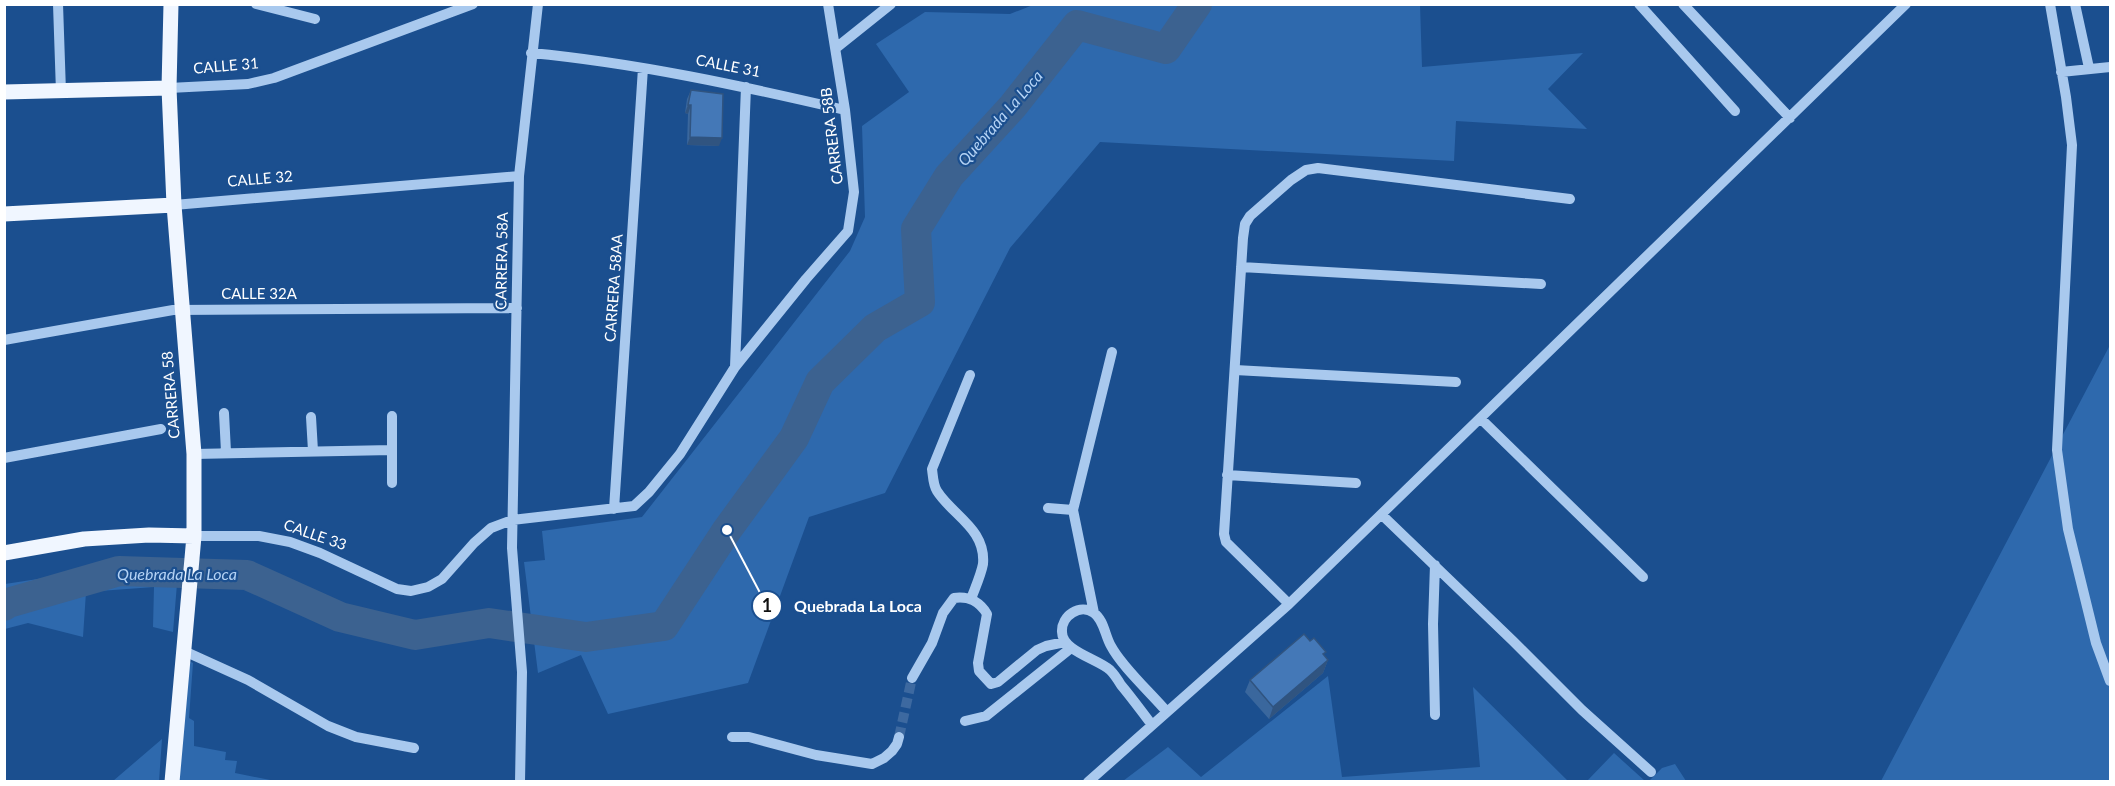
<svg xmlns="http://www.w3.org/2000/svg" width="2115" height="786" font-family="Lato,sans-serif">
<rect width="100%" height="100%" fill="#1b4f8f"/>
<path fill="#2e69ad" d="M 1033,5 L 1420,5 L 1422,67 L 1583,53 L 1548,89 L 1587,129 L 1456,121 L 1454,161 L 1100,142 L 1010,248 L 885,493 L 809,517 L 748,683 L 608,714 L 581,655 L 538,673 L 524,562 L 545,560 L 542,531 L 642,517 L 850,251 L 865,217 L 862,126 L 909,92 L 876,44 L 925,12 L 1010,14 Z
M 2110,345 L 2110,781 L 1881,781 Z
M 162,560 L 179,560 L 173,632 L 153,627 L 154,587 L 86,592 L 83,637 L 28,623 L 5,629 L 5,584 Z
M 189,661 L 193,663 L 189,718 L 194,721 L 194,746 L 226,752 L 225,760 L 237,761 L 235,773 L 275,781 L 179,782 Z
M 1328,676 L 1342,777 L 1480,767 L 1473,687 L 1568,781 L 1123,781 L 1168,747 L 1201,777 Z
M 162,739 L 159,781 L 113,781 Z
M 1614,753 L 1645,781 L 1587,781 Z
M 1675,764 L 1686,781 L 1649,781 L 1662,768 Z"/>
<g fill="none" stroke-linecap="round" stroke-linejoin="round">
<path stroke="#3c6290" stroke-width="30" d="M 4,606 L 8,603 L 119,571 L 247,575 L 340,617 L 415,635 L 489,623 L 586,637 L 664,626 L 727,530 L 794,438 L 820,382 L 875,328 L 920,302 L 916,229 L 949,176 L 1013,106 L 1077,25 L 1166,49 L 1197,4"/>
<path stroke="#3d69a0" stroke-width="10" stroke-dasharray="10 5" stroke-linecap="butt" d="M 899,737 L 912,678"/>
<path stroke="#a9c9ee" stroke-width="10" d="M 58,4 L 61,92
M 256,4 L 315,19
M 1639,4 L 1735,111
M 1683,4 L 1790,118
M 2050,4 L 2066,97 L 2072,145 L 2057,450 L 2068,529 L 2096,643 L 2110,681
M 2075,4 L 2089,68
M 836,48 L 891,4
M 531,53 C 637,63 742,86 845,110
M 2061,72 L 2110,67
M 169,88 L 248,84 L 274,78 L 473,4
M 174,205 L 519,176
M 1241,267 L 1541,284
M 4,340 L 173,310 L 517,308
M 735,367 L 746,87
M 1235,370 L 1456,382
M 970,375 L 932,469 C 933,476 933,485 937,491 C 953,516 986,529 983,564 C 981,575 975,588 971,599
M 224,413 L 226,452
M 392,416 L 392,483
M 311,417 L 313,451
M 1481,419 L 1643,577
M 194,454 L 392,450
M 4,458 L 161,429
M 1227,475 L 1356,483
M 1048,508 L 1073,510
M 614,509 L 643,68
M 1382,515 L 1513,641 L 1582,710 L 1651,772
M 194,536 L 259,536 L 290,542 L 320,553 L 397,589 L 411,591 L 428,587 L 442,579 L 474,543 L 491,528 L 512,520 L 634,506 L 649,492 L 680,454 L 735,367 L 806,279 L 848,231 L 854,192 L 845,110 L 828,4
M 1289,604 L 1226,542 L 1224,534 L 1243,238 L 1245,224 L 1250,216 L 1291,180 L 1306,170 L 1318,168 L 1570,199
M 1094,613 L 1073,510 L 1112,352
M 184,651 L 248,680 L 328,726 L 356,737 L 414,748
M 912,678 L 932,643 L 943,613 L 954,598 C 969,596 979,601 987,614 L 978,663 L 979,671 L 991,684 L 998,682 L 1037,650 L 1046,646 L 1065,642
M 1435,715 L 1433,624 L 1435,565
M 965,721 L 986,716 L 1071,648
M 1152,725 C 1142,712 1132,698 1121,685 C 1118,680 1114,674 1110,670 C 1098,659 1062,651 1062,632 C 1061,616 1080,603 1094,613 C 1104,620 1105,636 1111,646 C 1122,667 1151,693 1167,712
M 732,737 L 749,737 L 816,755 L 872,764 L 884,758 L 892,751 L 897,744 L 899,737
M 520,782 L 522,672 L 512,548 L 519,176 L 538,4
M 1088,782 L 1289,604 L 1906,4"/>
<path stroke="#f0f6ff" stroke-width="15" d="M 171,4 L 169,88 L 174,205 L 194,454 L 194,536 L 172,782
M 4,92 L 169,88
M 4,214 L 174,205
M 4,553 L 84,539 L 149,535 L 194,536"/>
</g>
<path fill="#3a679d" d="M 691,90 L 719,146 L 687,145 L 688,114 L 685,113 L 687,99 Z
M 1324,656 L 1328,660 L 1323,673 L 1269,719 L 1245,692 L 1250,680 Z"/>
<path fill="#305480" d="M 688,105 L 691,105 L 688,114 L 685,113 Z
M 690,137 L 722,138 L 719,146 L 687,145 Z
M 1328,660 L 1323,673 L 1269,719 L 1273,707 Z"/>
<path fill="#4478b7" stroke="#305480" stroke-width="1.5" d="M 691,90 L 723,94 L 722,138 L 690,137 L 691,105 L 688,105 Z
M 1304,634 L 1310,641 L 1314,638 L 1326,652 L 1323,654 L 1328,660 L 1273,707 L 1250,680 Z"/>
<g text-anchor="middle" stroke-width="4.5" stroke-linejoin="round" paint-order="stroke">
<g font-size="15" fill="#fff" stroke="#1b4f8f">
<text transform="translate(226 66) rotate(-5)" y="5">CALLE 31</text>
<text transform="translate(728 66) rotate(11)" y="5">CALLE 31</text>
<text transform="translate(832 136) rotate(-97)" y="5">CARRERA 58B</text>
<text transform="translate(260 179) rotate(-5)" y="5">CALLE 32</text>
<text transform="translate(502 261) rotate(-89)" y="5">CARRERA 58A</text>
<text transform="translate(614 288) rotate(-86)" y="5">CARRERA 58AA</text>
<text x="259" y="299">CALLE 32A</text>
<text transform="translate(171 395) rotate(-95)" y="5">CARRERA 58</text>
<text transform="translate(315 535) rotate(19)" y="5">CALLE 33</text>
</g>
<g font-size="16" font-style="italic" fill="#b5d3f5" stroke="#1b4f8f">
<text transform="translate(1000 118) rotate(-49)" y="6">Quebrada La Loca</text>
<text x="177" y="580">Quebrada La Loca</text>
</g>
</g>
<path fill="none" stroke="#fff" stroke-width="2" d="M727 530L767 606"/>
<g fill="#fff" stroke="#1b4f8f" stroke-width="2">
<circle cx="727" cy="530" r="6"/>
<circle cx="767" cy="606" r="15"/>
</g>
<g font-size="18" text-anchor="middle" font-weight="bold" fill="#111">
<text x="767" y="612">1</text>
</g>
<g font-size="16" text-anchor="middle" font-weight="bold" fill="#fff" stroke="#1b4f8f" stroke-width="4.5" stroke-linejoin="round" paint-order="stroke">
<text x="858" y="612">Quebrada La Loca</text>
</g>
<rect width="2115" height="786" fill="none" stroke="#ffffff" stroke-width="12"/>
</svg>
